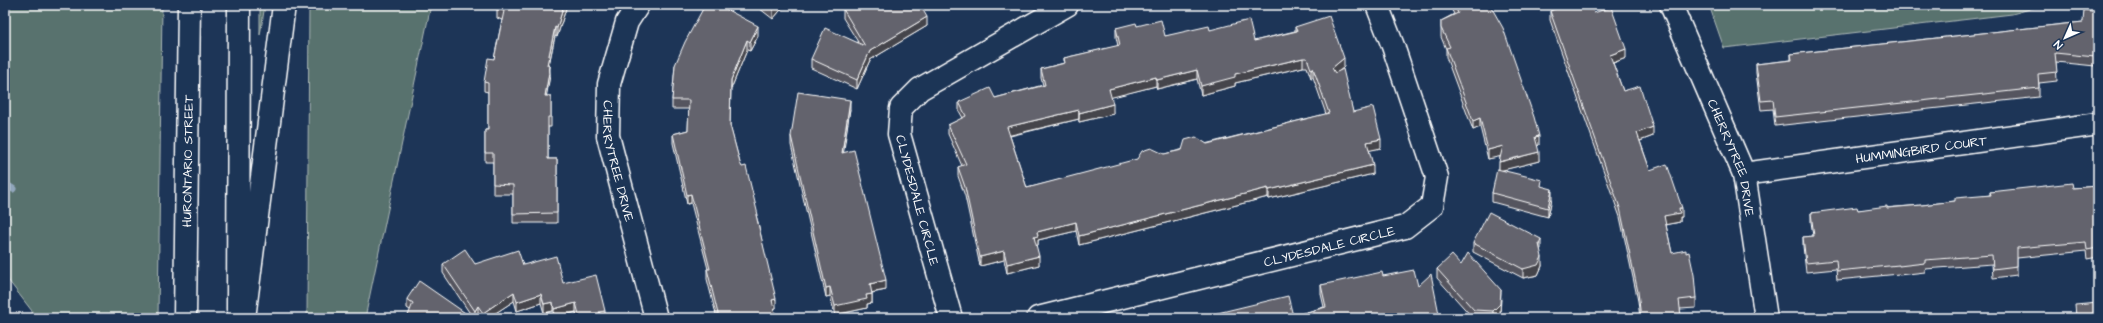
<svg xmlns="http://www.w3.org/2000/svg" width="2103" height="323" font-family="'Architects Daughter',sans-serif">
<rect width="100%" height="100%" fill="#1d3557"/>
<filter id="ink" filterUnits="userSpaceOnUse"><feTurbulence type="fractalNoise" baseFrequency=".025" numOctaves="2"/><feDisplacementMap in="SourceGraphic" scale="8" xChannelSelector="R" yChannelSelector="G"/><feConvolveMatrix kernelMatrix="1 2 1 2 8 2 1 2 1" color-interpolation-filters="sRGB"/></filter>
<g filter="url(#ink)">
<path fill="#59726e" stroke="#acb8b6" d="M 5,5 L 162,5 L 158,318 L 33,318 L 32,311 L 5,276 Z
M 260,5 L 265,5 L 260,35 Z
M 309,5 L 431,5 L 365,318 L 307,318 Z
M 1709,5 L 2044,5 L 2012,14 L 1724,48 Z"/>
<g fill="none" stroke-linecap="round" stroke-linejoin="round">
<path stroke="#91a6bc" stroke-width="7" d="M 5,184 L 13,189"/>
<g stroke="#fff" stroke-width="25">
<g id="street">
<path id="s1" d="M 638,5 L 627,22 L 609,84 L 608,136 L 656,318"/>
<path id="s2" d="M 1671,5 L 1744,174 L 1766,318"/>
<path id="s3" d="M 1744,174 L 2098,124"/>
<path d="M 951,318 L 899,134 L 901,108 L 920,89 L 1067,5"/>
<path id="s4" d="M 1038,318 L 1405,227 L 1432,206 L 1437,177 L 1393,46 L 1377,5"/>
</g>
</g>
<g stroke="#fff" stroke-width="25">
<g id="primary">
<path d="M 238,309 L 239,5"/>
<path id="s5" d="M 185,318 L 189,5"/>
</g>
</g>
<g stroke="#fff" stroke-width="25">
<path id="highway" d="M 244,318 L 284,5"/>
</g>
<use href="#street" stroke="#1d3557" stroke-width="22"/>
<use href="#primary" stroke="#1d3557" stroke-width="22"/>
<use href="#highway" stroke="#1d3557" stroke-width="22"/>
</g>
<path fill="#55555e" stroke="#fff" fill-rule="evenodd" d="M 499,5 L 567,5 L 557,37 L 555,36 L 549,65 L 550,75 L 546,96 L 551,96 L 551,127 L 548,127 L 548,159 L 557,159 L 557,223 L 513,223 L 513,194 L 493,194 L 493,162 L 485,162 L 485,130 L 488,130 L 488,92 L 484,91 L 484,82 L 494,59 L 502,20 L 497,18 L 497,9 Z
M 755,5 L 785,5 L 773,19 Z
M 849,5 L 929,5 L 922,9 L 927,26 L 870,60 L 857,89 L 811,68 L 811,59 L 858,42 L 843,18 L 843,9 Z
M 1449,5 L 1490,5 L 1539,145 L 1537,146 L 1539,161 L 1502,170 L 1542,187 L 1552,198 L 1548,217 L 1492,202 L 1492,193 L 1499,169 L 1500,156 L 1488,159 L 1480,127 L 1473,130 L 1446,57 L 1446,49 L 1441,37 L 1441,21 L 1454,14 Z
M 1551,5 L 1591,5 L 1594,13 L 1626,58 L 1613,63 L 1623,91 L 1653,136 L 1640,141 L 1650,170 L 1682,217 L 1680,217 L 1680,222 L 1666,225 L 1672,253 L 1696,298 L 1696,308 L 1680,309 L 1681,318 L 1640,318 L 1638,301 L 1620,217 L 1550,20 L 1550,11 L 1553,10 Z
M 2098,12 L 2098,63 L 2095,63 L 2095,66 L 2056,62 L 2057,81 L 2039,83 L 2039,97 L 1775,126 L 1773,109 L 1761,110 L 1756,73 L 1756,64 L 1791,60 L 1791,54 L 2083,22 Z
M 1137,26 L 1165,36 L 1210,30 L 1254,41 L 1295,31 L 1295,27 L 1344,67 L 1340,70 L 1353,112 L 1381,148 L 1369,150 L 1373,174 L 1269,199 L 1268,197 L 1079,245 L 1076,231 L 1038,240 L 1038,245 L 1036,245 L 1039,265 L 1007,273 L 1004,260 L 980,266 L 965,196 L 958,176 L 958,167 L 962,166 L 948,134 L 948,125 L 963,118 L 959,111 L 959,102 L 995,98 L 1043,85 L 1041,78 L 1041,69 L 1064,63 L 1064,58 L 1118,46 L 1116,37 L 1116,28 ZM 1303,67 L 1307,67 L 1311,78 L 1313,77 L 1326,114 L 1027,188 L 1010,136 L 1079,119 L 1079,122 L 1113,114 L 1111,97 L 1156,86 L 1157,89 L 1197,79 L 1201,95 L 1235,86 L 1235,83 Z
M 758,36 L 750,51 L 747,50 L 731,89 L 730,126 L 740,163 L 758,222 L 776,308 L 774,308 L 776,318 L 717,318 L 707,279 L 707,269 L 708,269 L 691,203 L 687,204 L 673,143 L 673,134 L 688,130 L 689,109 L 672,109 L 672,100 L 675,65 Z
M 850,109 L 843,153 L 886,290 L 872,293 L 872,303 L 867,304 L 867,308 L 835,315 L 830,296 L 826,297 L 791,145 L 791,136 Z
M 2098,186 L 2098,257 L 2087,259 L 2086,251 L 2017,258 L 2017,275 L 1993,278 L 1992,264 L 1925,269 L 1925,272 L 1899,275 L 1899,274 L 1837,280 L 1836,269 L 1806,272 L 1803,246 L 1803,237 L 1813,236 L 1811,222 L 1811,213 L 1858,210 L 1922,205 L 1955,201 L 1990,195 L 1990,192 L 2073,188 Z
M 1473,243 L 1541,248 L 1540,250 L 1542,266 L 1538,275 L 1523,278 L 1473,252 Z
M 443,264 L 475,264 L 523,265 L 563,283 L 605,318 L 577,318 L 576,312 L 554,318 L 553,311 L 544,313 L 541,303 L 517,311 L 514,301 L 488,318 L 480,318 L 478,315 L 476,318 L 473,318 L 443,273 Z
M 1461,265 L 1501,299 L 1500,314 L 1495,318 L 1473,318 L 1437,278 L 1437,269 Z
M 1383,276 L 1418,286 L 1439,314 L 1439,318 L 1197,318 L 1293,316 L 1324,307 L 1321,294 L 1321,285 Z
M 407,299 L 471,318 L 410,310 L 407,308 Z"/>
<path fill="#45454c" stroke="#fff" d="M 564,5 L 567,5 L 557,37 L 557,28 Z
M 777,5 L 785,5 L 773,19 L 773,10 Z
M 918,5 L 929,5 L 918,11 Z
M 959,5 L 964,5 L 959,8 Z
M 927,17 L 927,26 L 870,60 L 857,89 L 857,80 L 870,51 Z
M 758,26 L 758,36 L 750,51 L 750,42 Z
M 555,27 L 555,36 L 547,74 L 547,65 Z
M 747,40 L 747,50 L 731,89 L 731,80 Z
M 1626,49 L 1626,58 L 1610,64 L 1610,55 Z
M 1303,58 L 1303,67 L 1235,83 L 1235,86 L 1201,95 L 1201,86 L 1235,74 Z
M 1344,58 L 1344,67 L 1332,77 L 1332,68 Z
M 550,66 L 550,75 L 545,105 L 545,96 Z
M 1313,68 L 1313,77 L 1311,78 L 1311,69 Z
M 1197,70 L 1197,79 L 1157,89 L 1157,80 Z
M 1156,77 L 1156,86 L 1109,98 L 1109,89 Z
M 850,100 L 850,109 L 842,163 L 842,153 Z
M 1113,104 L 1113,114 L 1079,122 L 1079,113 Z
M 1079,110 L 1079,119 L 1007,136 L 1007,127 Z
M 1480,118 L 1480,127 L 1473,130 L 1473,121 Z
M 1653,127 L 1653,136 L 1637,142 L 1637,133 Z
M 1539,136 L 1539,145 L 1535,146 L 1535,137 Z
M 1381,139 L 1381,148 L 1367,151 L 1367,142 Z
M 1503,146 L 1503,156 L 1488,159 L 1488,150 Z
M 1539,152 L 1539,161 L 1499,171 L 1499,162 Z
M 1373,165 L 1373,174 L 1269,199 L 1269,190 Z
M 1268,188 L 1268,197 L 1079,245 L 1079,236 Z
M 1552,189 L 1552,198 L 1548,217 L 1548,208 Z
M 691,194 L 691,203 L 687,204 L 687,195 Z
M 1679,208 L 1682,208 L 1682,217 L 1680,217 L 1680,222 L 1664,225 L 1664,216 Z
M 1076,222 L 1076,231 L 1038,240 L 1038,245 L 1034,246 L 1034,237 L 1037,232 Z
M 1541,239 L 1541,248 L 1539,253 L 1539,244 Z
M 1004,251 L 1004,260 L 980,266 L 980,257 Z
M 1039,256 L 1039,265 L 1007,273 L 1007,264 Z
M 1542,257 L 1542,266 L 1538,275 L 1523,278 L 1523,269 Z
M 886,280 L 886,290 L 870,293 L 870,284 Z
M 830,287 L 830,296 L 826,297 L 826,288 Z
M 1501,290 L 1500,314 L 1495,318 L 1493,318 L 1493,311 Z
M 514,292 L 514,301 L 488,318 L 483,318 L 483,313 Z
M 541,294 L 541,303 L 517,311 L 517,302 Z
M 872,294 L 872,303 L 867,304 L 867,308 L 835,315 L 835,306 L 866,295 Z
M 776,299 L 776,308 L 772,309 L 772,300 Z
M 553,302 L 553,311 L 544,313 L 544,304 Z
M 576,303 L 576,312 L 554,318 L 554,309 Z
M 478,306 L 478,315 L 476,318 L 475,318 L 475,311 Z
M 605,311 L 605,318 L 599,318 L 599,312 Z
M 742,316 L 742,318 L 733,318 Z"/>
<path fill="#63636d" stroke="#fff" fill-rule="evenodd" d="M 499,5 L 564,5 L 557,28 L 555,27 L 547,65 L 550,66 L 545,96 L 551,96 L 551,117 L 548,117 L 548,159 L 557,159 L 557,213 L 513,214 L 513,185 L 493,184 L 493,153 L 485,153 L 485,130 L 488,130 L 488,83 L 484,82 L 488,58 L 494,59 L 504,11 L 497,9 Z
M 705,5 L 718,5 L 758,26 L 750,42 L 747,40 L 731,80 L 730,125 L 740,163 L 742,167 L 746,166 L 758,215 L 756,215 L 776,299 L 772,300 L 776,318 L 743,318 L 742,316 L 733,318 L 719,318 L 707,269 L 710,269 L 691,194 L 687,195 L 673,134 L 688,130 L 689,100 L 672,100 L 675,65 L 685,42 Z
M 767,5 L 777,5 L 773,10 Z
M 849,5 L 920,5 L 927,17 L 870,51 L 857,80 L 811,59 L 825,28 L 865,46 L 843,9 Z
M 1454,5 L 1490,5 L 1503,28 L 1534,117 L 1539,136 L 1535,137 L 1539,152 L 1499,162 L 1503,146 L 1488,150 L 1480,118 L 1473,121 L 1446,48 L 1450,47 L 1441,28 L 1441,21 L 1458,13 Z
M 1555,5 L 1591,5 L 1594,13 L 1611,7 L 1626,49 L 1610,55 L 1623,91 L 1640,86 L 1653,127 L 1637,133 L 1650,170 L 1667,164 L 1682,208 L 1679,208 L 1680,213 L 1664,216 L 1672,253 L 1686,250 L 1686,253 L 1689,252 L 1694,275 L 1696,298 L 1679,300 L 1681,316 L 1659,318 L 1641,318 L 1638,292 L 1620,208 L 1550,11 L 1557,8 Z
M 2084,10 L 2098,12 L 2098,54 L 2095,54 L 2095,57 L 2055,53 L 2057,72 L 2038,74 L 2039,88 L 1775,117 L 1773,100 L 1761,101 L 1756,64 L 1792,60 L 1791,54 L 2083,22 Z
M 1329,16 L 1344,58 L 1332,68 L 1335,73 L 1343,69 L 1353,112 L 1373,107 L 1381,139 L 1367,142 L 1373,165 L 1269,190 L 1268,188 L 1079,236 L 1076,222 L 1037,232 L 1038,236 L 1034,237 L 1039,256 L 1007,264 L 1004,251 L 980,257 L 965,187 L 958,167 L 966,164 L 948,125 L 966,116 L 959,102 L 990,88 L 995,98 L 1045,85 L 1041,69 L 1065,63 L 1064,58 L 1120,45 L 1116,28 L 1136,23 L 1137,26 L 1161,20 L 1165,36 L 1209,26 L 1210,30 L 1249,20 L 1254,41 L 1297,31 L 1295,27 ZM 1303,58 L 1307,58 L 1311,69 L 1313,68 L 1329,113 L 1207,144 L 1196,137 L 1185,140 L 1182,150 L 1164,154 L 1151,148 L 1142,151 L 1137,159 L 1027,188 L 1007,127 L 1079,110 L 1079,113 L 1113,104 L 1109,89 L 1156,77 L 1157,80 L 1197,70 L 1201,86 L 1235,77 L 1235,74 Z
M 798,92 L 850,100 L 842,153 L 854,150 L 886,280 L 870,284 L 872,294 L 866,295 L 867,299 L 835,306 L 830,287 L 826,288 L 791,136 Z
M 1497,169 L 1542,180 L 1541,186 L 1552,189 L 1548,208 L 1492,193 Z
M 2072,183 L 2073,188 L 2098,186 L 2098,248 L 2087,250 L 2086,242 L 2017,248 L 2017,266 L 1993,269 L 1992,255 L 1925,260 L 1925,263 L 1899,266 L 1899,265 L 1837,271 L 1836,260 L 1806,263 L 1803,237 L 1814,236 L 1811,213 L 1857,207 L 1858,210 L 1887,206 L 1887,208 L 1922,205 L 1955,201 L 1955,198 L 1991,195 L 1990,192 Z
M 1489,212 L 1541,239 L 1539,244 L 1542,257 L 1538,265 L 1523,269 L 1473,243 Z
M 465,249 L 475,264 L 518,250 L 523,265 L 556,256 L 563,283 L 596,275 L 605,311 L 599,312 L 601,318 L 580,318 L 576,303 L 554,309 L 553,302 L 544,304 L 541,294 L 517,302 L 514,292 L 483,313 L 478,306 L 475,311 L 443,264 Z
M 1468,253 L 1501,290 L 1500,304 L 1493,311 L 1474,310 L 1437,269 L 1452,255 L 1461,265 Z
M 1414,270 L 1418,286 L 1431,274 L 1439,314 L 1422,318 L 1197,318 L 1288,296 L 1293,316 L 1326,307 L 1321,285 L 1382,272 L 1383,276 Z
M 419,281 L 471,317 L 470,318 L 407,318 L 413,303 L 407,299 Z
M 2098,303 L 2098,318 L 2064,318 L 2076,317 L 2075,305 Z"/>
</g>
<g text-anchor="middle" stroke-width="3.5" stroke-linejoin="round" paint-order="stroke">
<g font-size="13" fill="#fff" stroke="#1d3557">
<text dy="5" stroke="none"><textPath href="#s3" startOffset="179">HUMMINGBIRD COURT</textPath></text>
<text dy="5" stroke="none"><textPath href="#s2" startOffset="165">CHERRYTREE DRIVE</textPath></text>
<text dy="5" stroke="none"><textPath href="#s1" startOffset="163">CHERRYTREE DRIVE</textPath></text>
<text dy="5" stroke="none"><textPath href="#s5" startOffset="157">HURONTARIO STREET</textPath></text>
<text transform="translate(918 200) rotate(75)" y="5">CLYDESDALE CIRCLE</text>
<text dy="5" stroke="none"><textPath href="#s4" startOffset="300">CLYDESDALE CIRCLE</textPath></text>
</g>
</g>
<rect width="2103" height="323" fill="none" stroke="#1d3557" stroke-width="20"/>
<rect x="10" y="10" width="2083" height="303" fill="none" stroke="#fff" stroke-width="1.5" filter="url(#ink)"/>
<g transform="translate(2065 38) rotate(225)" stroke="#1d3557" stroke-width="3" paint-order="stroke">
<path d="M0-3L7 15L0 10L-7 15Z" fill="#ffffff"/>
<text y="-6" font-size="11" font-weight="bold" text-anchor="middle" fill="#ffffff">N</text>
</g>
</svg>
